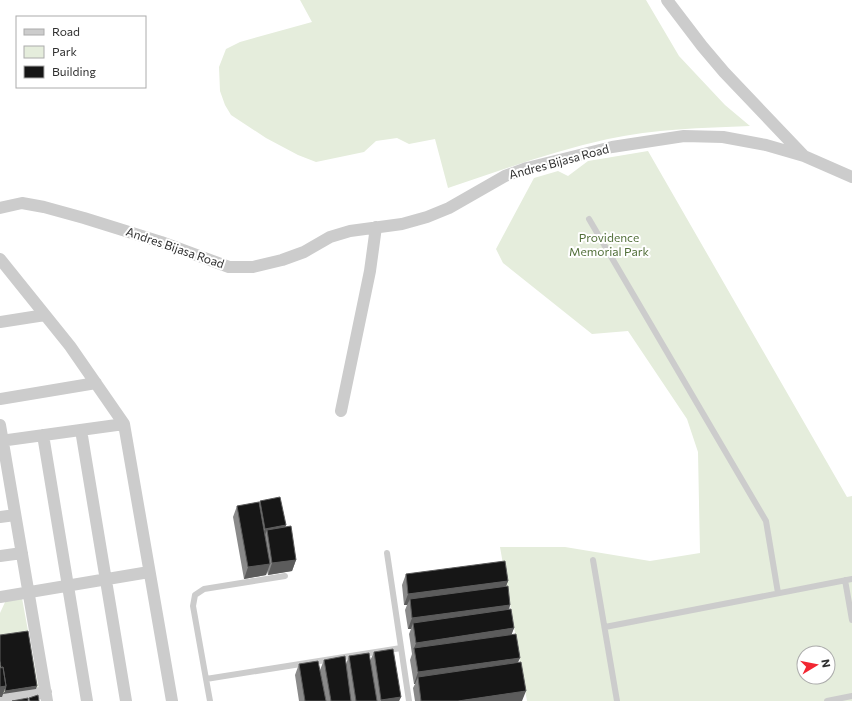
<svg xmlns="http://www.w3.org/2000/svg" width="852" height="701" font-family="Commissioner,sans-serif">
<rect width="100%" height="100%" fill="#fff"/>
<path fill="#e5eddc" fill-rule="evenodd" d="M 300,0 L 646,0 L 679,56 L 725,105 L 750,126 C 702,128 654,129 608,139 C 554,151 501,170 448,188 L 435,139 L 409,144 L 397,138 L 376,141 L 364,152 L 316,162 L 298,155 L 266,138 L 231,115 L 225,105 L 220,91 L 219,67 L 226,49 L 240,42 L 312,22 Z
M 648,151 L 847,497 L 852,496 L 852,701 L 527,701 L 500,547 L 565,547 L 650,561 L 700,553 L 698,452 L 687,419 L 628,331 L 592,334 L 503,263 L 496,249 L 534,178 L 558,171 L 568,176 L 588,161 ZM 804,653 L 828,653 L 828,677 L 804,677 Z
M 22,598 L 39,691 L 0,698 L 0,613 L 6,600 Z"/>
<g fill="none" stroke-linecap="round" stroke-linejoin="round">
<path stroke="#ccc" stroke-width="6" d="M 589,219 L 766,521 L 778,593
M 387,553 L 409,701
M 593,560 L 617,701
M 285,576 L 204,589 L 195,595 L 193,606 L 206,679 L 401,648
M 845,580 L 852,620
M 605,627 L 852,579
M 206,679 L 210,701
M 827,701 L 852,696"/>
<path stroke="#ccc" stroke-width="12" d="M 667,0 L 702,46 L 724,72 L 803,155
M 0,208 L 22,203 L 44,207 L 84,218 L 161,242 L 229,267 L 253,267 L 282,260 L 304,252 L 330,237 L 350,231 L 402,224 L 427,217 L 449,208 L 505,176 L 527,168 L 612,147 L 684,136 L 723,137 L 766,145 L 804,156 L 852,177
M 0,259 L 70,346 L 124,424 L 172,701
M 0,322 L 45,315
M 0,399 L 96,383
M 341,411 L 370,271 L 376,227
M 0,425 L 47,701
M 81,430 L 126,701
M 43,435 L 87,701
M 0,441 L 124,424
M 0,517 L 15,515
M 0,556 L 22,553
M 0,597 L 149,572
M 0,700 L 46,692"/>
</g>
<path fill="#8a8a8a" d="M 260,501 L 286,525 L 285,527 L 296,560 L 292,571 L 268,575 L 267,571 L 266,575 L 244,579 L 233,517 L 237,506 L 259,503 Z
M 406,574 L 508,581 L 506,586 L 510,605 L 509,610 L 514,628 L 511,634 L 518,662 L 522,701 L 415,701 L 413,688 L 415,684 L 414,684 L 410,660 L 412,654 L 409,634 L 411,629 L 408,629 L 405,610 L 407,605 L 404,605 L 402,585 Z
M 374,652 L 401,697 L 399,701 L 299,701 L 295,675 L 299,664 L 320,670 L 324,660 L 346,664 L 349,656 L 370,661 Z"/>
<path fill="#5c5c5c" d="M 286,525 L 281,537 L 267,530 L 263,540 L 261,540 L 265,529 Z
M 296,560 L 292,571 L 268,575 L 272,563 Z
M 270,564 L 266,575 L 244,579 L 248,567 Z
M 508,581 L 504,592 L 410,599 L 407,605 L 404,605 L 408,594 Z
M 510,605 L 506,617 L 413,623 L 411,629 L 408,629 L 412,618 Z
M 514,628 L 510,639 L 414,648 L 412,654 L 416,643 Z
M 520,658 L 515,669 L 418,677 L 415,684 L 414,684 L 418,672 Z
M 6,686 L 2,697 L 0,697 L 0,687 Z
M 37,686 L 36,689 L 3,694 L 5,691 Z
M 526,691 L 522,701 L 458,701 Z
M 401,697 L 399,701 L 381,701 L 381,700 Z"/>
<path fill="#161616" stroke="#5c5c5c" d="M 280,497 L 286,525 L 265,529 L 260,501 Z
M 259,502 L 270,564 L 248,567 L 237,506 Z
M 291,526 L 296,560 L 272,563 L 267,530 Z
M 505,561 L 508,581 L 408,594 L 406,574 Z
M 508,586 L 510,605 L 412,618 L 410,599 Z
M 511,609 L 514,628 L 416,643 L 413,623 Z
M 28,631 L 37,686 L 5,691 L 6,686 L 3,667 L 1,668 L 0,661 L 0,635 Z
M 516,634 L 520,658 L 418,672 L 414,648 Z
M 393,649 L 401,697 L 381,700 L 374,652 Z
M 369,653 L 377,701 L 356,701 L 349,656 Z
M 345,656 L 351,701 L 331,701 L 324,660 Z
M 318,661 L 326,701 L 305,701 L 299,664 Z
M 521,662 L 526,691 L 458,701 L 421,701 L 418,677 Z
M 3,667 L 6,686 L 0,687 L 0,668 Z
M 38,695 L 39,701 L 30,701 L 29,698 Z
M 28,698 L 28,701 L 12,701 Z"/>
<g text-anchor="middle" stroke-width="4" stroke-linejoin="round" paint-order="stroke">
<g font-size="12" fill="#2f2f2f" stroke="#fff">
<text transform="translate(559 162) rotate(-15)" y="4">Andres Bijasa Road</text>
<text transform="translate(175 248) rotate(19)" y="4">Andres Bijasa Road</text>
</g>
<g font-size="12" fill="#516f39" stroke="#fff">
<text x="609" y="242">Providence<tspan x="609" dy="14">Memorial Park</tspan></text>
</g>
</g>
<rect x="16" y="16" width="130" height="72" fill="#ffffff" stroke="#acacac"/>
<rect x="24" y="29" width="20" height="6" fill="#cccccc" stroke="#acacac"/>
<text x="52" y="36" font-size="12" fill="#2f2f2f">Road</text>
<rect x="24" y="46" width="20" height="12" fill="#e5eddc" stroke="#acacac"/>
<text x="52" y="56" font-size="12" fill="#2f2f2f">Park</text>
<rect x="24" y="66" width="20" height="12" fill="#161616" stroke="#acacac"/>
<text x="52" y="76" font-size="12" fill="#2f2f2f">Building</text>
<g transform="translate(816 665) rotate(80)"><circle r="19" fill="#ffffff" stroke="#acacac"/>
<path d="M0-3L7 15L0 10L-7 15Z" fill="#f22632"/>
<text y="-6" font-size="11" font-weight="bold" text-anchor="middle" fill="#2f2f2f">N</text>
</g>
</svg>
